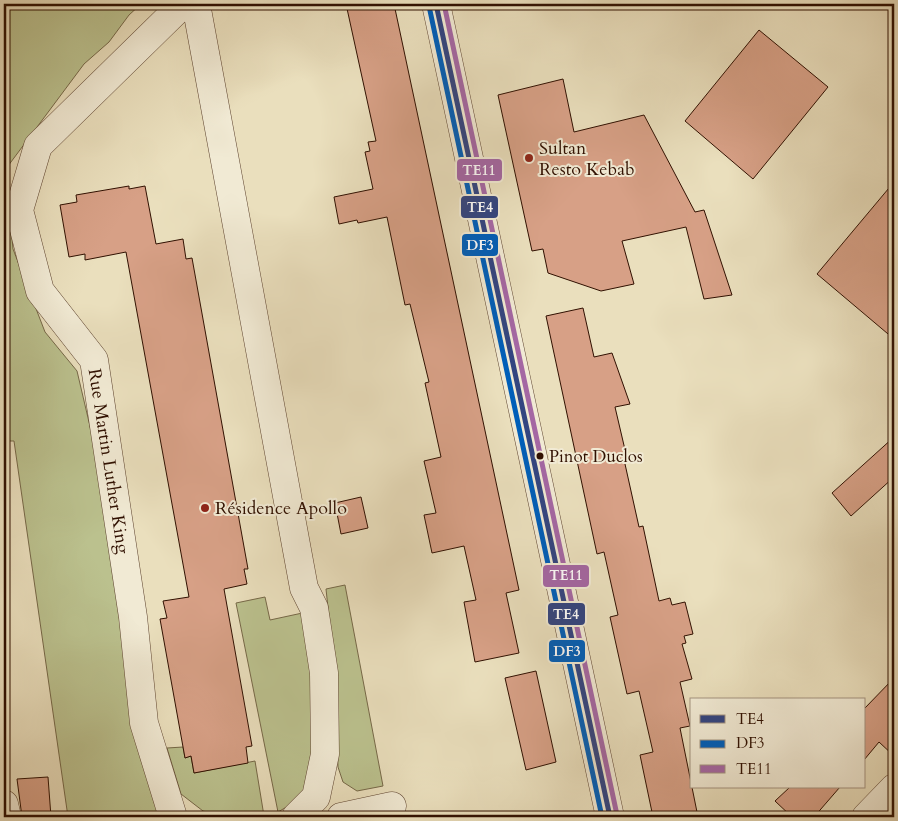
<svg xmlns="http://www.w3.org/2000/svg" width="898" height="821" font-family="Cardo,serif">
<rect width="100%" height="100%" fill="#eadfbd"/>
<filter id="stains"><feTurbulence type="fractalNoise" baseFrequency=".004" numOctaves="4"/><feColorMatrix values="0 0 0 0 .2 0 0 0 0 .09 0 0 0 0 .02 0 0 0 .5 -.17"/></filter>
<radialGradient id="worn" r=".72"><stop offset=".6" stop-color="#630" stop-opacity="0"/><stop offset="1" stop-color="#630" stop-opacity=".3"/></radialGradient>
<path fill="#bbc18e" stroke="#766848" d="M 4,4 L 141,4 L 129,15 L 109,42 L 84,64 L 5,170 L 13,249 L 45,332 L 77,371 L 96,452 L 159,817 L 68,817 L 14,441 L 4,441 Z
M 345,585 L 383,786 L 357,791 L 343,782 L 338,767 L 335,673 L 326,589 Z
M 265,597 L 270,620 L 307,612 L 316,754 L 305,796 L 278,812 L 236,603 Z
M 183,747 L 185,758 L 191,756 L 194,773 L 255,761 L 264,816 L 225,817 L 203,811 L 181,794 L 167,748 Z"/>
<path fill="#d7a086" stroke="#301001" d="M 346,4 L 394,4 L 519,590 L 506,593 L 519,653 L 475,662 L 464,602 L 476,600 L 464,546 L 432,553 L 424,515 L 436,513 L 424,461 L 441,457 L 425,383 L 429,382 L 410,304 L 405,305 L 387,217 L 358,223 L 357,220 L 339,224 L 334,197 L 373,189 L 365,152 L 370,151 L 368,142 L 376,141 Z
M 759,30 L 828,87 L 753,179 L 685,121 Z
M 563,79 L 574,132 L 644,115 L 695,212 L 704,210 L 732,295 L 704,299 L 686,227 L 622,241 L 634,284 L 601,291 L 548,273 L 543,249 L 532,251 L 498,95 Z
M 894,182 L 894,339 L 817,274 Z
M 129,186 L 129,189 L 145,186 L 156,244 L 183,239 L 186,259 L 192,258 L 248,569 L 244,569 L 247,584 L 224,589 L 252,746 L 246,747 L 248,763 L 194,773 L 191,756 L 185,758 L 160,619 L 167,618 L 163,601 L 189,597 L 126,252 L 85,260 L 85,254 L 69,257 L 60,205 L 77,202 L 76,195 Z
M 583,308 L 594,357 L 612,353 L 630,404 L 615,407 L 626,454 L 623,455 L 639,527 L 643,526 L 659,601 L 670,598 L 672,605 L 685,602 L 693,634 L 684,636 L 686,643 L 682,644 L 692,679 L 680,682 L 690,726 L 680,728 L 698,817 L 653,817 L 640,755 L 653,752 L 639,691 L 627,694 L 610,617 L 618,615 L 604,552 L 597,554 L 546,316 Z
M 894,437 L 894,477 L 851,516 L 832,493 Z
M 361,497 L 368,528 L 341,534 L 335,503 Z
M 536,671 L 556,762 L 526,770 L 505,678 Z
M 894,678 L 894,756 L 879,742 L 864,760 L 864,709 Z
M 48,777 L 51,817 L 22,817 L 17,779 Z
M 790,787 L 840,787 L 814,817 L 792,817 L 775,801 Z"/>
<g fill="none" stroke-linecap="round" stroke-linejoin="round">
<g stroke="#5e4430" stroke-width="29">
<path id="minor" d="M 196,4 L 304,588 L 314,608 L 324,673 L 325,754 L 316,797 L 296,817
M 436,4 L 610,817
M 4,804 L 7,817
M 173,817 L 144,723 L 133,617 L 94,360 L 40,291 L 19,210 L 38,146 L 183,4
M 341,817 L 392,806
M 866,817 L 894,788"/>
</g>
<use href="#minor" stroke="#f1ead4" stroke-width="28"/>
<g stroke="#f1ead4" stroke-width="9">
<path id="bus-1" d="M 436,4 L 610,817"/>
</g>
<g stroke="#f1ead4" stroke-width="9">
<path id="bus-2" d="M 429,6 L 602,817"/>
</g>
<g stroke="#f1ead4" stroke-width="9">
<path id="bus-3" d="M 444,4 L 617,815"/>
</g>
<use href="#bus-1" stroke="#334580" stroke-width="5"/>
<use href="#bus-2" stroke="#005eb8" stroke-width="5"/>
<use href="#bus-3" stroke="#a467a3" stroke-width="5"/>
</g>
<g fill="#8f2418" stroke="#f1ead4" stroke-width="2">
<circle cx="529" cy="158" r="5"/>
<circle cx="205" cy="508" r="5"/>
</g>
<circle fill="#301001" stroke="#f1ead4" stroke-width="2" cx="540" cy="456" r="4.5"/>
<g text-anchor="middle" stroke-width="4" stroke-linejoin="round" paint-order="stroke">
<g font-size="17" fill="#301001" stroke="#f1ead4" text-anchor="start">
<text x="549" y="462">Pinot Duclos</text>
</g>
<g font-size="18" fill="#301001" stroke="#f1ead4" text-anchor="start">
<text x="539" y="154">Sultan<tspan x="539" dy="21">Resto Kebab</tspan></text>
<text x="215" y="514">Résidence Apollo</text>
</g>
<g font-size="18" fill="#301001" stroke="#f1ead4">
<text transform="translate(109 461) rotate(81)" y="6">Rue Martin Luther King</text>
</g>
</g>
<g stroke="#f1ead4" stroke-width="2">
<rect x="456" y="158" width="47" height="24" rx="5" fill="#a467a3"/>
<rect x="460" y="195" width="39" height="24" rx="5" fill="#334580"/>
<rect x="461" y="233" width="38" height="24" rx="5" fill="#005eb8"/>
<rect x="542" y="564" width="48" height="24" rx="5" fill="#a467a3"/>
<rect x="547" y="602" width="39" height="24" rx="5" fill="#334580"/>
<rect x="548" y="639" width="38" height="24" rx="5" fill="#005eb8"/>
</g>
<g font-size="14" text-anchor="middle" font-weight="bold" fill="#fff">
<text x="479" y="175">TE11</text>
<text x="480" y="212">TE4</text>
<text x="480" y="250">DF3</text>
<text x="566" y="580">TE11</text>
<text x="566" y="619">TE4</text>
<text x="567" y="656">DF3</text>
</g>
<rect width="898" height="821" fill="none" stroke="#eadfbd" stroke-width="20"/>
<rect x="5" y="5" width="888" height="811" fill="none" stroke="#301001" stroke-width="2.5"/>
<rect x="10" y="10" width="878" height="801" fill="none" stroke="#301001"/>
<rect x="690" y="698" width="175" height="90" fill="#f1ead4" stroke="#a49380"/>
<rect x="700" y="715" width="25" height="8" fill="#334580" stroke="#a49380"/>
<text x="736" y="724" font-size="15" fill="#301001">TE4</text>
<rect x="700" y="740" width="25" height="8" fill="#005eb8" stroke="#a49380"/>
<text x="736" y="748" font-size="15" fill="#301001">DF3</text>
<rect x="700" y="765" width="25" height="8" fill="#a467a3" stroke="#a49380"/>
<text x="736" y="774" font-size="15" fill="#301001">TE11</text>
<rect width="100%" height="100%" filter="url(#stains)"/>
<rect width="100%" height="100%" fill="url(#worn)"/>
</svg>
